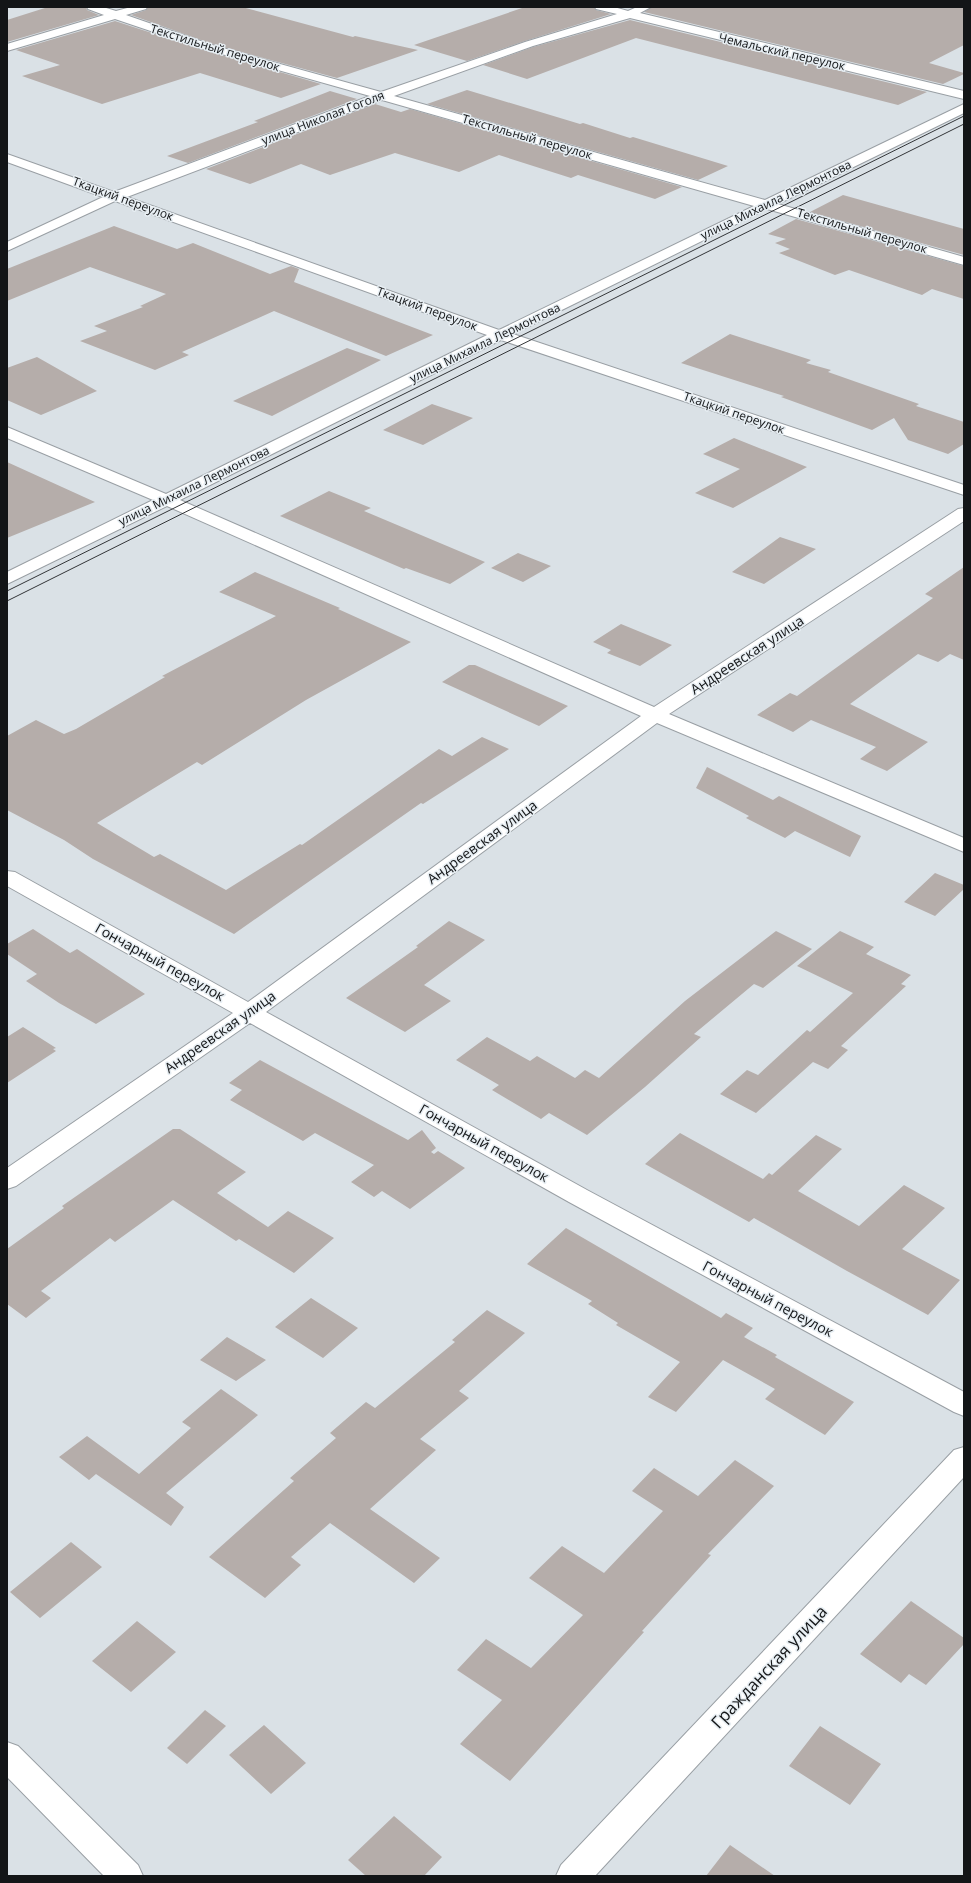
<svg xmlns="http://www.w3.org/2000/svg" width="971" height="1883" font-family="'Open Sans',sans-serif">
<rect width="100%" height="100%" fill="#dae1e6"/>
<path fill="#b5adaa" d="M 48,7 L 86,7 L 87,10 L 99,15 L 7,42 L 7,20 Z
M 148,7 L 242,7 L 353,37 L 355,36 L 418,50 L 337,78 L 212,44 L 131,15 L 146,10 Z
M 525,7 L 594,7 L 596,10 L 611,14 L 525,41 L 467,61 L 414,45 Z
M 652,7 L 964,7 L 964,45 L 929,63 L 964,73 L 964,74 L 943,84 L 644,12 Z
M 630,20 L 927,92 L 898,105 L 636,38 L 527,79 L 483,65 L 533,47 Z
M 115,21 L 204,50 L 321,84 L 281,98 L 200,73 L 102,104 L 22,76 L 60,65 L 16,50 Z
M 467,90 L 580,124 L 583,123 L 630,138 L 633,137 L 728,166 L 698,180 L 427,104 Z
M 330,91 L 357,99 L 188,163 L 167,156 L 258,122 L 254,121 Z
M 375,104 L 401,112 L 410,109 L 682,187 L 655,199 L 578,175 L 571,178 L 499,155 L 459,172 L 395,153 L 330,175 L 301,164 L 250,184 L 206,169 Z
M 843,195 L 964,229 L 964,255 L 810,212 Z
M 796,219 L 964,266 L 964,299 L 932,289 L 922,295 L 849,270 L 835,275 L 779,253 L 790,249 L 775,243 L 786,239 L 768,234 Z
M 114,226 L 177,249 L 193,243 L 270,274 L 291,266 L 299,269 L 294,282 L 433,335 L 386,356 L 274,311 L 182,352 L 189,355 L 155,370 L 80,341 L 107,331 L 94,326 L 143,307 L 140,306 L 166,294 L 90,267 L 7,301 L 7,269 Z
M 730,334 L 811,360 L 806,363 L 831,370 L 828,372 L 919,404 L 916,406 L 964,422 L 964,444 L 948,454 L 908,440 L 894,418 L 872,430 L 781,397 L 784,396 L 681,363 Z
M 347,348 L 381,360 L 272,416 L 233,401 Z
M 37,357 L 97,391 L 41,415 L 7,400 L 7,368 Z
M 432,404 L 473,418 L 423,445 L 383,430 Z
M 734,438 L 807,467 L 733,508 L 695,493 L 740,469 L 703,454 Z
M 7,462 L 95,502 L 7,538 Z
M 329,491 L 371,508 L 364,511 L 485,562 L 450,584 L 406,568 L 404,569 L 280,516 Z
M 780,537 L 816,549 L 764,584 L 732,572 Z
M 518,553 L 551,566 L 523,582 L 491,568 Z
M 964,567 L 964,660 L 950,654 L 938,662 L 918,654 L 850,704 L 928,742 L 887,771 L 860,759 L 876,747 L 811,720 L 793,732 L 757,715 L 790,693 L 797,696 L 933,598 L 925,594 Z
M 255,572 L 340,608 L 338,609 L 411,642 L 306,700 L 202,765 L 197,762 L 97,823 L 154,857 L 160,854 L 226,890 L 300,844 L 302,845 L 439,749 L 452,756 L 482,737 L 509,749 L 423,804 L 421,803 L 234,934 L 93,859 L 64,840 L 7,810 L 7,736 L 36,720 L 64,734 L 76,729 L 165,677 L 162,676 L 276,616 L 219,592 Z
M 621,624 L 672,645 L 640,666 L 607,653 L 611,650 L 593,642 Z
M 469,665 L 475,665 L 568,706 L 539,726 L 442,682 Z
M 707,767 L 773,800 L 779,796 L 861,836 L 850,857 L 795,831 L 785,838 L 746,818 L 749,816 L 696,788 Z
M 935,873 L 964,885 L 964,889 L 935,916 L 904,902 Z
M 449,921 L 485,940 L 424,985 L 451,1001 L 405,1032 L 346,998 L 418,947 L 416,946 Z
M 33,929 L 70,953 L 77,949 L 145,994 L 96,1024 L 59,1003 L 26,981 L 37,974 L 7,954 L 7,944 Z
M 776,931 L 812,949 L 763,988 L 754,984 L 694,1034 L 701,1037 L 645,1087 L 587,1135 L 549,1113 L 541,1119 L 492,1090 L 499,1085 L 456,1060 L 487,1037 L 530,1061 L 537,1056 L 575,1078 L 585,1070 L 599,1078 L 685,1001 Z
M 840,931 L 874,947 L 866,954 L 911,975 L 901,984 L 906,986 L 841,1046 L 848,1050 L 828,1069 L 813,1062 L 756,1113 L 720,1094 L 747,1070 L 758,1075 L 807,1030 L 810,1032 L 853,993 L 797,966 Z
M 23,1027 L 56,1048 L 53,1049 L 56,1051 L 7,1083 L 7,1037 Z
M 260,1060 L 408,1140 L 422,1130 L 436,1148 L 431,1152 L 434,1154 L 438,1151 L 465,1168 L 410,1209 L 382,1191 L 374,1197 L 351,1182 L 374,1165 L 315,1133 L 303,1141 L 230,1100 L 242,1090 L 229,1083 Z
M 173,1129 L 180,1129 L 246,1172 L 217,1193 L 268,1227 L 288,1211 L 334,1238 L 294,1273 L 239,1239 L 236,1241 L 173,1200 L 115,1242 L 110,1238 L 41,1291 L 51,1298 L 26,1318 L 7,1304 L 7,1249 L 64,1208 L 62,1206 Z
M 680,1133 L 763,1179 L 769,1173 L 772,1175 L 816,1135 L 842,1149 L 798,1191 L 859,1226 L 904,1185 L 945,1208 L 902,1249 L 960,1280 L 928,1315 L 847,1271 L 754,1218 L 749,1222 L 645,1164 Z
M 566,1228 L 721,1318 L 726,1313 L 753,1328 L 744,1337 L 777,1355 L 775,1357 L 854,1402 L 825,1435 L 765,1399 L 775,1389 L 723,1360 L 676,1412 L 648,1397 L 680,1362 L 616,1325 L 618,1323 L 588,1304 L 592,1301 L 527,1264 Z
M 311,1298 L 358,1328 L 323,1358 L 275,1327 Z
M 487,1310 L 525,1333 L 459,1391 L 469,1398 L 420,1439 L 436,1450 L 370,1509 L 440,1558 L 414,1583 L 330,1523 L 291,1557 L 301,1565 L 265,1598 L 209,1557 L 294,1481 L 290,1478 L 336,1438 L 330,1433 L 366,1402 L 375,1408 L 455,1342 L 452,1340 Z
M 227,1337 L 266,1360 L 236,1381 L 200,1360 Z
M 221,1389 L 258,1415 L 166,1493 L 184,1507 L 171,1526 L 96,1474 L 89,1480 L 59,1457 L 87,1436 L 139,1474 L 191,1428 L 182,1422 Z
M 735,1460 L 774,1486 L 708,1554 L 711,1555 L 642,1631 L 644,1632 L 510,1781 L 460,1744 L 502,1700 L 457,1670 L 486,1639 L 531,1668 L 583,1615 L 529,1578 L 562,1546 L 604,1573 L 663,1511 L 632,1491 L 654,1468 L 698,1496 Z
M 71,1542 L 102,1567 L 40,1618 L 10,1592 Z
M 911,1601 L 964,1638 L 964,1644 L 926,1685 L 909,1674 L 901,1683 L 860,1654 Z
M 137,1621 L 176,1652 L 131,1692 L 92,1661 Z
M 205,1710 L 226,1726 L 187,1764 L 167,1748 Z
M 264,1725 L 306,1763 L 271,1794 L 229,1755 Z
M 820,1726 L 881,1764 L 850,1805 L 789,1766 Z
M 394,1816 L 442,1857 L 424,1876 L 366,1876 L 348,1860 Z
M 730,1845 L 775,1876 L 706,1876 Z"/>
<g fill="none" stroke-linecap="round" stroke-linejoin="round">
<g stroke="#999fa4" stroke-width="2">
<path id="street" d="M 87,7 L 103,7 L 116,11 L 131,7 L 147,7 L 146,9 L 126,15 L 212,45 L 381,92 L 525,42 L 617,14 L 596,9 L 595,7 L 614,7 L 628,11 L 637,7 L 651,7 L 640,13 L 964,91 L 964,99 L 630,18 L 533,46 L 394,96 L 765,200 L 964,104 L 964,113 L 778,204 L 964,257 L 964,265 L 767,209 L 513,334 L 964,485 L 964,495 L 501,340 L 180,500 L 654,707 L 958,509 L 964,508 L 964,521 L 669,714 L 964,838 L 964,852 L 657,723 L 266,1012 L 587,1190 L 964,1392 L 964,1416 L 954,1412 L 569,1202 L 250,1023 L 16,1186 L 7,1189 L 7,1168 L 233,1013 L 7,886 L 7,871 L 15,872 L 248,1002 L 641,716 L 167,506 L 7,584 L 7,572 L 153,500 L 7,438 L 7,427 L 166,494 L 487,335 L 115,201 L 7,251 L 7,242 L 103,197 L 7,162 L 7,154 L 114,192 L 370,96 L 204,49 L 115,19 L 7,51 L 7,44 L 104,15 L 88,9 ZM 382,100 L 754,206 L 499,330 L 127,197 Z
M 964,1447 L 964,1477 L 595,1876 L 556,1876 L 561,1865 L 954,1450 Z
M 7,1742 L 18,1746 L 138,1865 L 143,1876 L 104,1876 L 7,1777 Z"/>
</g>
<use href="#street" fill="#fff" fill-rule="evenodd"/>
<path stroke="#333538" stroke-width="1" d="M 7,591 L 964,116
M 7,601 L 964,124"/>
</g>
<g text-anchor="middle" stroke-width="3" stroke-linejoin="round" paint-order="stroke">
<g font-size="12" fill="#131517" stroke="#e7eef3">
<text transform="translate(215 48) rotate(17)" y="4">Текстильный переулок</text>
<text transform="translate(782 52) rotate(13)" y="4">Чемальский переулок</text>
<text transform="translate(323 118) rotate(-21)" y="4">улица Николая Гоголя</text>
<text transform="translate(527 137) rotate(16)" y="4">Текстильный переулок</text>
<text transform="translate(123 199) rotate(20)" y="4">Ткацкий переулок</text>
<text transform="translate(776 200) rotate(-26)" y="4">улица Михаила Лермонтова</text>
<text transform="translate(862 231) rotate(16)" y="4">Текстильный переулок</text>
<text transform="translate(427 309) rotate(20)" y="4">Ткацкий переулок</text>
<text transform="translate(485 343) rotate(-26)" y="4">улица Михаила Лермонтова</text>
<text transform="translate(734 413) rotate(19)" y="4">Ткацкий переулок</text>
<text transform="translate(194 486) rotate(-26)" y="4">улица Михаила Лермонтова</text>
</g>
<g font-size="14" fill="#131517" stroke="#e7eef3">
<text transform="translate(747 655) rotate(-33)" y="5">Андреевская улица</text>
<text transform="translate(482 842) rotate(-36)" y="5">Андреевская улица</text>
<text transform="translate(160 962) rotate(29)" y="5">Гончарный переулок</text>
<text transform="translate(220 1032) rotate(-35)" y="5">Андреевская улица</text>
<text transform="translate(484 1143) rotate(29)" y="5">Гончарный переулок</text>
<text transform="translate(768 1299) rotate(28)" y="5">Гончарный переулок</text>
</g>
<g font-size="17" fill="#131517" stroke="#e7eef3">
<text transform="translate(769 1667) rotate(-47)" y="6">Гражданская улица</text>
</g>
</g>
<rect width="971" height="1883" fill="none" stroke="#131517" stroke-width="16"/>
</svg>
